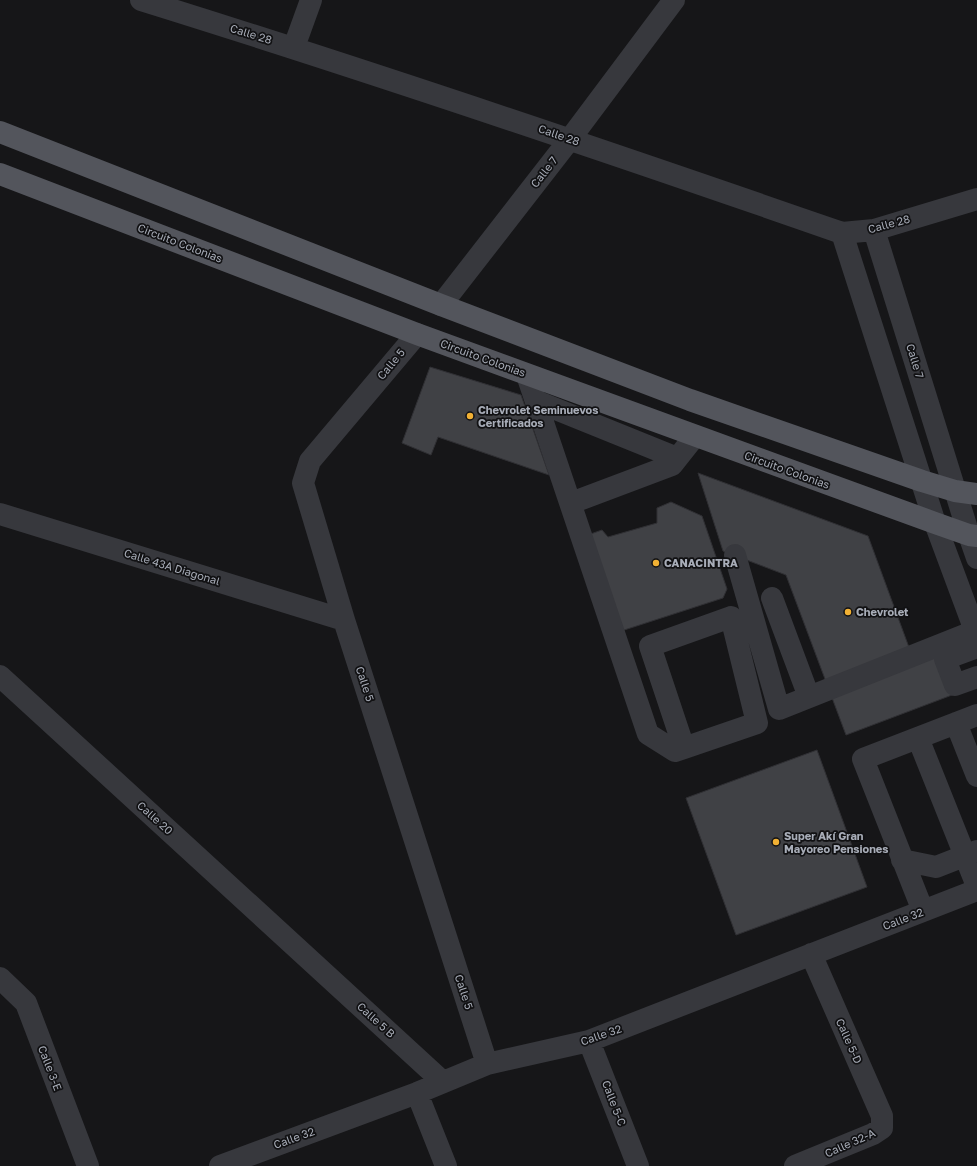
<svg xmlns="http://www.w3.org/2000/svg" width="977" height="1166" font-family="'Golos Text',sans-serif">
<rect width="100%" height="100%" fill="#161618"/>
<path fill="#404145" stroke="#303034" d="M 430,367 L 521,395 L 549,475 L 438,437 L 431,455 L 402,443 Z
M 698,473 L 868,536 L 914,661 L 944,650 L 960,692 L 846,735 L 786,575 L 723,551 Z
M 671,502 L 702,516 L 727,589 L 723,598 L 618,632 L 585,536 L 602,530 L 608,537 L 657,523 L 657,508 Z
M 817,750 L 867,887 L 736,935 L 686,798 Z"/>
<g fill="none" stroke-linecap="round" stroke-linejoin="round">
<path stroke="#37383d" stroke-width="22" d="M 141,0 C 376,73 609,152 842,233 L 874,230 L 977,199
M 294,47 L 311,0
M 874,230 L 969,535 L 977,558
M 842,233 L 935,523 L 977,636
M 441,305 L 570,139 L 674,0
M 417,334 L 310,461 L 303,483 L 344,620 L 487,1064
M 527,375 L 648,734 L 675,751 L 684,748 L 757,723 L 731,617 L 650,646 L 684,748
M 536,401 L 677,458
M 571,503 L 672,465 L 695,436
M 0,514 L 344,620
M 735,555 L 779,709 L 975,631
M 772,598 L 809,697
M 972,649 L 945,659 L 955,685 L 977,677
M 0,676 L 443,1082
M 956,723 L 977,776
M 918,738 L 977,886
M 902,860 L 936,867 L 977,851
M 923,911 L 863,759 L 977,715
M 0,978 L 26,1003 L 88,1166
M 589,1041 L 638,1166
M 417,1093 L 446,1166
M 220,1166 L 417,1093 L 487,1064 L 589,1041 L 977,890
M 795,1166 L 873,1134 L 882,1128 L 882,1116 L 811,954"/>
<path stroke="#53555c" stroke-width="22" d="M 0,132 L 441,305 L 690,400 L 922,481 L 955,491 L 977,494
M 0,174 L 417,334 L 935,523 L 969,535 L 977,536"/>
</g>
<g fill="#f2b134" stroke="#111113" stroke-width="1.5">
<circle cx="470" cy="416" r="4"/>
<circle cx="656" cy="563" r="4"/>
<circle cx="848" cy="612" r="4"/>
<circle cx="776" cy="842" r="4"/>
</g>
<g text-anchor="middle" stroke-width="3.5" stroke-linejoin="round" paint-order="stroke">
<g font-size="11" fill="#a8adb8" stroke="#111113">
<text transform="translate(251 34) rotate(17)" y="4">Calle 28</text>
<text transform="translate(559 135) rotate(19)" y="4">Calle 28</text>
<text transform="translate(544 172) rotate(-52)" y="4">Calle 7</text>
<text transform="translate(889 224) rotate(-15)" y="4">Calle 28</text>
<text transform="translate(180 243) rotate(21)" y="4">Circuito Colonias</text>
<text transform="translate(483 358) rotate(20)" y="4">Circuito Colonias</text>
<text transform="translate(915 361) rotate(73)" y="4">Calle 7</text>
<text transform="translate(391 364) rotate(-50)" y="4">Calle 5</text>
<text transform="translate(787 470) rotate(20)" y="4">Circuito Colonias</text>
<text transform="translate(172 567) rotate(17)" y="4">Calle 43A Diagonal</text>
<text transform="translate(365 684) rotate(72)" y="4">Calle 5</text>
<text transform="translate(155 818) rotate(42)" y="4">Calle 20</text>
<text transform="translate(903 919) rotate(-21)" y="4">Calle 32</text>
<text transform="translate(464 992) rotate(72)" y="4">Calle 5</text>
<text transform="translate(376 1020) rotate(42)" y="4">Calle 5 B</text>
<text transform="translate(601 1035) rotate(-19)" y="4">Calle 32</text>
<text transform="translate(849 1041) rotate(66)" y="4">Calle 5-D</text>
<text transform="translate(50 1068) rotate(69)" y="4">Calle 3-E</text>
<text transform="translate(614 1103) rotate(69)" y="4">Calle 5-C</text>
<text transform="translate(294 1138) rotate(-20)" y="4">Calle 32</text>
<text transform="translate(850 1143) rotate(-24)" y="4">Calle 32-A</text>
</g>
<g font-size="11" font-weight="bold" fill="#a8adb8" stroke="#111113" text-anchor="start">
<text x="478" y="414">Chevrolet Seminuevos<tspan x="478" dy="13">Certificados</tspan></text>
<text x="664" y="567">CANACINTRA</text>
<text x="856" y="616">Chevrolet</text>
<text x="784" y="840">Super Akí Gran<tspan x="784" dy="13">Mayoreo Pensiones</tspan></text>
</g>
</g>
</svg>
